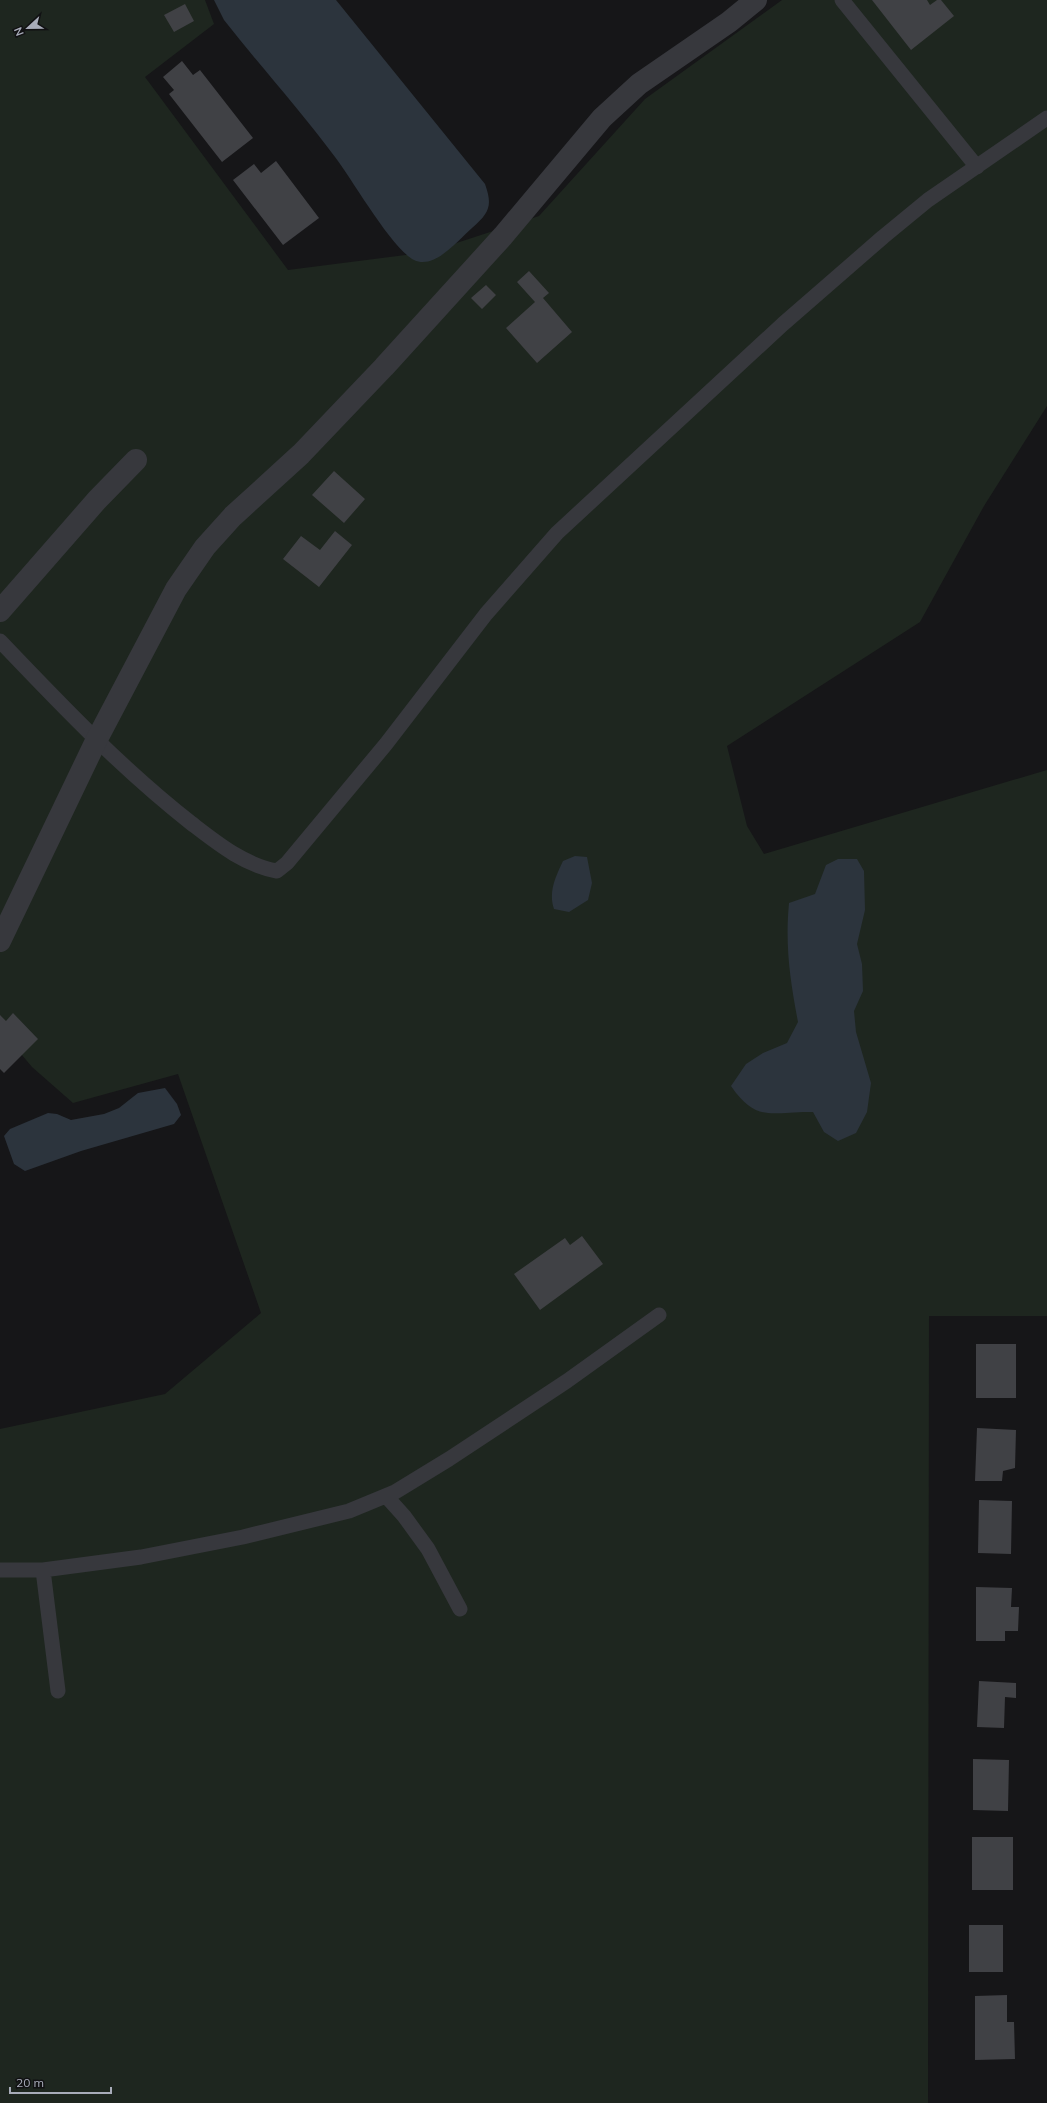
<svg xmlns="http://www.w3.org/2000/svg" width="1047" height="2103" font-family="Mulish,sans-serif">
<rect width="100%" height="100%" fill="#161618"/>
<path fill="#1e261f" d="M 0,0 L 205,0 L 214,24 L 145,77 L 288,270 L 429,252 L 539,216 L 645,99 L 782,0 L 1047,0 L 1047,406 L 984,506 L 920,622 L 727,746 L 747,826 L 764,854 L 1047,770 L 1047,1316 L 929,1316 L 928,2103 L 0,2103 L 0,1429 L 165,1394 L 261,1313 L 178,1074 L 73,1103 L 32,1067 L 0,1029 Z"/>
<path fill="#2c343d" d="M 214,0 L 336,0 L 485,184 C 493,206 489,213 472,228 C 458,240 435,270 414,260 C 392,249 352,179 335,157 C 300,110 260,66 224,20 Z
M 575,856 L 587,857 L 592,883 L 588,900 L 569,912 L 554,909 C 548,892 556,876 563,861 Z
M 838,859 L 857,859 L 864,871 L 865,910 L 857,944 L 862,964 L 863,991 L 854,1011 L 856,1032 L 871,1083 L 867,1112 L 856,1133 L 838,1141 L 824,1132 L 813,1112 C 772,1111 757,1124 731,1086 L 746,1064 L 763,1053 L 787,1043 L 798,1022 C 790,980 785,946 789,903 L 815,894 L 826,865 Z
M 165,1088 L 177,1104 L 181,1115 L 174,1124 L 81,1151 L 25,1171 L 14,1164 L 4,1136 L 10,1129 L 48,1113 L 57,1114 L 71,1120 L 104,1114 L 119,1108 L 138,1093 Z"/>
<path fill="#404145" d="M 872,0 L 927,0 L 930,5 L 937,0 L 941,0 L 954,16 L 911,50 Z
M 185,4 L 194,21 L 174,32 L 164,15 Z
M 182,61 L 193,75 L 200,70 L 253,138 L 222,162 L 169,94 L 174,90 L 163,77 Z
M 276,161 L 319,218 L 283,245 L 233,180 L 254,164 L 261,173 Z
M 529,271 L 549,293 L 543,298 L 572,332 L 537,363 L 506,328 L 535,302 L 517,282 Z
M 486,285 L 496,295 L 482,309 L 471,298 Z
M 334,471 L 365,499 L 344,523 L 312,495 Z
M 335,531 L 352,545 L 319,587 L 283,559 L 301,536 L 320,550 Z
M 13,1013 L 38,1039 L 4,1073 L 0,1069 L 0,1015 L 6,1021 Z
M 582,1236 L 603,1264 L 540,1310 L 514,1274 L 565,1238 L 570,1245 Z
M 976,1344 L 1016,1344 L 1016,1398 L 976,1398 Z
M 977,1428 L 1016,1430 L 1015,1468 L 1003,1471 L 1002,1481 L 975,1481 Z
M 979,1500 L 1012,1501 L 1011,1554 L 978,1553 Z
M 976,1587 L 1012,1588 L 1011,1607 L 1019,1607 L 1018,1631 L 1005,1631 L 1005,1641 L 976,1641 Z
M 979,1681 L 1016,1683 L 1016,1698 L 1005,1697 L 1004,1728 L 977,1727 Z
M 973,1759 L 1009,1760 L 1008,1811 L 973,1810 Z
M 972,1837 L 1013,1837 L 1013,1890 L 972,1890 Z
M 969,1925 L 1003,1925 L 1003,1972 L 969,1972 Z
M 1007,1995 L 1007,2022 L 1014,2022 L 1015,2059 L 975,2060 L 975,1996 Z"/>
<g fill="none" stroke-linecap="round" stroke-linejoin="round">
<path stroke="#37383d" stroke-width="15" d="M 842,0 L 977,167
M 0,641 C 61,705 121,768 191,823 C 217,843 244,865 277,871 L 287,863 L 386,744 L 486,614 L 557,533 L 783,324 L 883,237 L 928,200 L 1047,118
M 386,1496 L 404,1516 L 428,1549 L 460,1609
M 0,1570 L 43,1570 L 141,1557 L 243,1537 L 349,1511 L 395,1492 L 449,1459 L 567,1381 L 659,1315
M 43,1570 L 58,1691"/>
<path stroke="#37383d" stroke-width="22" d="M 0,611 L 97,500 L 136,460
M 0,941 L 96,741 L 176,589 L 205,547 L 233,516 L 301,454 L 384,367 L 503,236 L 602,118 L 639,84 L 729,22 L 756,0"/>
</g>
<g transform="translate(28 28) rotate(248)" stroke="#111113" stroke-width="3" paint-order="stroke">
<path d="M0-3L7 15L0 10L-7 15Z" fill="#a8acb9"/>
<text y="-6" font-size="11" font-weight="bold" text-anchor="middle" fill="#a8acb9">N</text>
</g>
<path d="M10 2087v6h101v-6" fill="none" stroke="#a8acb9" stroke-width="2"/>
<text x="16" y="2087" font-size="12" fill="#a8acb9" stroke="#111113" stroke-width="3" paint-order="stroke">20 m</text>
</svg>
